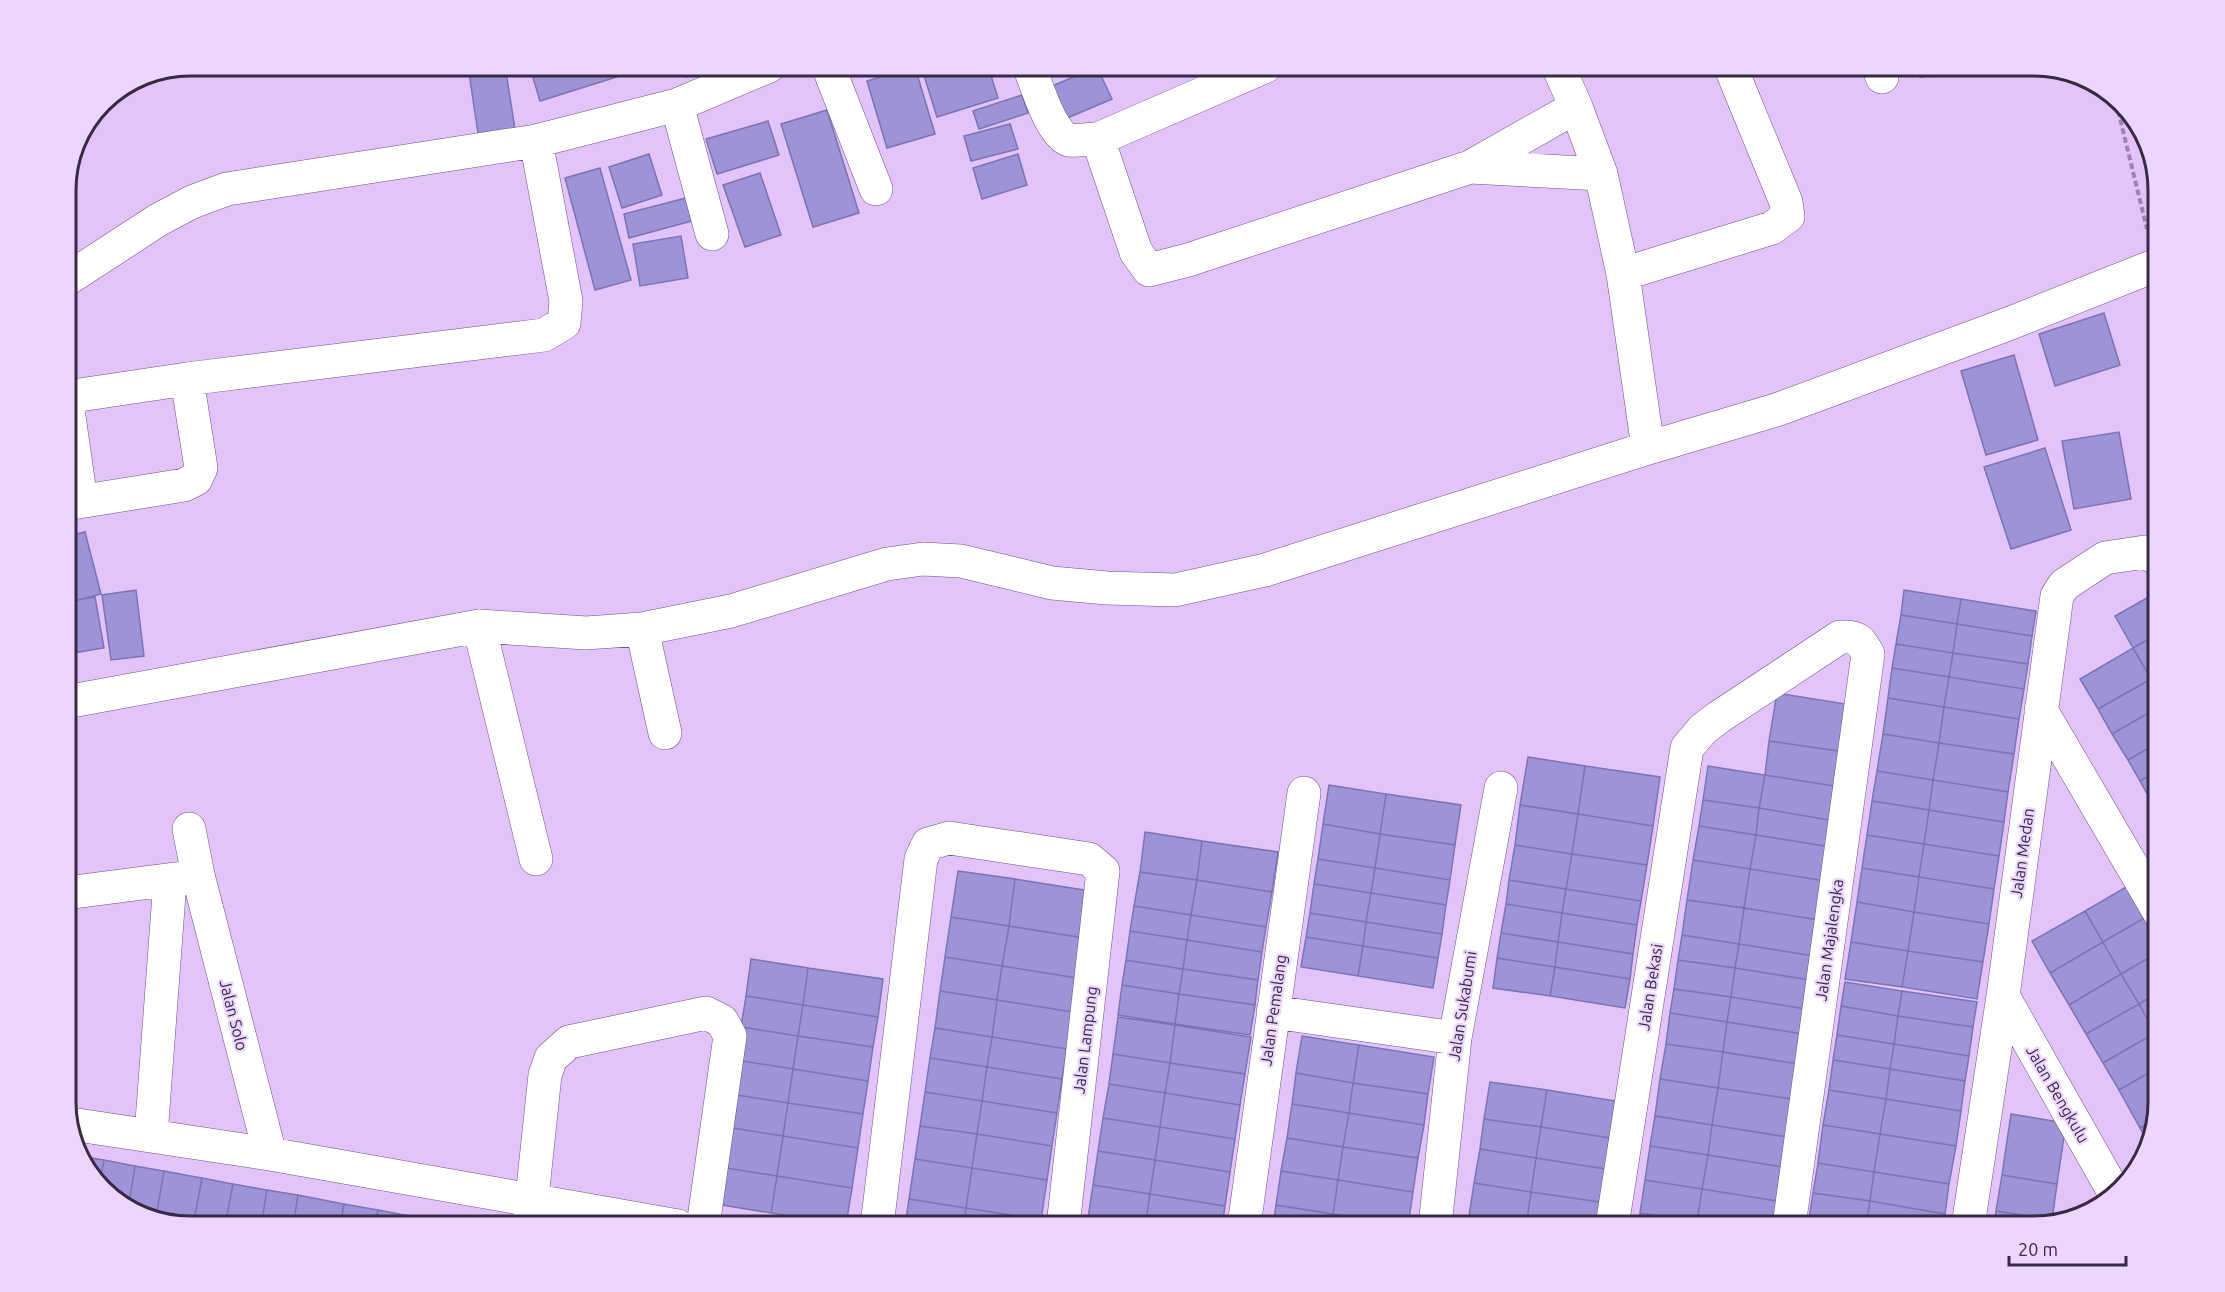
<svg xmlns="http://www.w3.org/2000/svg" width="2225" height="1292" font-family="Ubuntu,sans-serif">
<rect width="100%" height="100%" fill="#e2c4fa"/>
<path fill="#9d93d7" stroke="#7c72b4" stroke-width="1.5" d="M 468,66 L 505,66 L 516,135 L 479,140 Z
M 547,66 L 638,66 L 639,70 L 540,101 L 531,71 Z
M 683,66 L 712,66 L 713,69 L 686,77 Z
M 921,66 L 988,66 L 998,98 L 937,117 Z
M 915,67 L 935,134 L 887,148 L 867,81 Z
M 1097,67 L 1112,99 L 1065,119 L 1050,87 Z
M 1022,95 L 1028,113 L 979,129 L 973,111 Z
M 827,110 L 859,213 L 813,227 L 781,124 Z
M 768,121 L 779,155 L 717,174 L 706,139 Z
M 1010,124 L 1018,149 L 971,161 L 964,136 Z
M 649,154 L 662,195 L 622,208 L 609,167 Z
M 1018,154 L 1027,185 L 982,199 L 973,168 Z
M 600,168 L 631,280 L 595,290 L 565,178 Z
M 760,173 L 781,235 L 745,247 L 723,185 Z
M 686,198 L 692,221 L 629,238 L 624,214 Z
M 681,236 L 688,278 L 640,286 L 633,244 Z
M 2104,313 L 2120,365 L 2055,386 L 2039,334 Z
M 2014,355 L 2038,440 L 1986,455 L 1961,371 Z
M 2119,432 L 2131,499 L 2074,509 L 2062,441 Z
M 2045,448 L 2071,530 L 2011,549 L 1984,467 Z
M 85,532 L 101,594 L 70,602 L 66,588 L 66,536 Z
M 136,590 L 144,656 L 111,660 L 102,595 Z
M 1904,590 L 1961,599 L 1957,624 L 1901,615 Z
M 2159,591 L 2159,633 L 2133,648 L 2115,616 Z
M 95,597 L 104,648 L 67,654 L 66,602 Z
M 1961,599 L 2036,611 L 2032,636 L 1957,624 Z
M 1901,615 L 1957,624 L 1953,653 L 1896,644 Z
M 1957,624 L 2032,636 L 2028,664 L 1953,653 Z
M 2159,633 L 2159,674 L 2151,679 L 2133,648 Z
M 1896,644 L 1953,653 L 1949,677 L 1892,668 Z
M 2133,648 L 2151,679 L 2098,709 L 2080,679 Z
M 1953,653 L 2028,664 L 2024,689 L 1949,677 Z
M 1892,668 L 1949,677 L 1944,707 L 1888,698 Z
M 1949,677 L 2024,689 L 2019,719 L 1944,707 Z
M 2151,679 L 2159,692 L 2159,707 L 2112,734 L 2098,709 Z
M 1777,693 L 1852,705 L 1845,752 L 1769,741 Z
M 1888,698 L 1944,707 L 1939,743 L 1883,734 Z
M 1944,707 L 2019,719 L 2014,754 L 1939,743 Z
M 2159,707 L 2159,742 L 2128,760 L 2112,734 Z
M 1883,734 L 1939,743 L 1933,780 L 1877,771 Z
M 1769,741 L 1845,752 L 1840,787 L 1765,775 Z
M 2159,742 L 2159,770 L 2140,781 L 2128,760 Z
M 1939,743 L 2014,754 L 2008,792 L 1933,780 Z
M 1528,757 L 1585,766 L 1578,814 L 1520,805 Z
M 1585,766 L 1660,777 L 1653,826 L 1578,814 Z
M 1708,766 L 1765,775 L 1759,808 L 1703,800 Z
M 2159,770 L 2159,813 L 2158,813 L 2140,781 Z
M 1877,771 L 1933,780 L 1929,810 L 1872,801 Z
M 1765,775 L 1840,787 L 1835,821 L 1759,808 Z
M 1933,780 L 2008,792 L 2004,822 L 1929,810 Z
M 1329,785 L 1386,794 L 1380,834 L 1323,824 Z
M 1386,794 L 1461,805 L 1455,845 L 1380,834 Z
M 1703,800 L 1759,808 L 1756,835 L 1699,826 Z
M 1872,801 L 1929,810 L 1924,844 L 1867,835 Z
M 1520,805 L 1578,814 L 1572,854 L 1515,845 Z
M 1759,808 L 1835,821 L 1831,847 L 1756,835 Z
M 1929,810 L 2004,822 L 1999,856 L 1924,844 Z
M 1578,814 L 1653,826 L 1647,865 L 1572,854 Z
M 1323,824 L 1380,834 L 1375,868 L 1318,859 Z
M 1699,826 L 1756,835 L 1750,869 L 1693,860 Z
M 1145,832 L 1202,841 L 1197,880 L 1140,872 Z
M 1380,834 L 1455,845 L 1450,880 L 1375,868 Z
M 1756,835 L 1831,847 L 1826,881 L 1750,869 Z
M 1867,835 L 1924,844 L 1919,877 L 1862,868 Z
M 1202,841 L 1278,852 L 1272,892 L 1197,880 Z
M 1924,844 L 1999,856 L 1994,889 L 1919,877 Z
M 1515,845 L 1572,854 L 1566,889 L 1509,880 Z
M 1572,854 L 1647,865 L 1641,901 L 1566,889 Z
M 1318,859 L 1375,868 L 1371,893 L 1314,884 Z
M 1693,860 L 1750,869 L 1744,908 L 1687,900 Z
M 1375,868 L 1450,880 L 1446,905 L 1371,893 Z
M 1862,868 L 1919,877 L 1914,912 L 1857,902 Z
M 1750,869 L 1826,881 L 1819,920 L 1744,908 Z
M 958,871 L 1015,879 L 1009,926 L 951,917 Z
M 1140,872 L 1197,880 L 1191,915 L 1134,906 Z
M 1919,877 L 1994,889 L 1989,924 L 1914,912 Z
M 1015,879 L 1090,891 L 1084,938 L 1009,926 Z
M 1197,880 L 1272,892 L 1266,927 L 1191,915 Z
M 1509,880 L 1566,889 L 1562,913 L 1506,904 Z
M 2133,883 L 2151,914 L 2103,942 L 2085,911 Z
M 1314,884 L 1371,893 L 1366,922 L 1310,913 Z
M 1566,889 L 1641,901 L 1637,925 L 1562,913 Z
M 1371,893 L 1446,905 L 1442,934 L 1366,922 Z
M 1687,900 L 1744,908 L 1739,944 L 1682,935 Z
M 1857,902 L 1914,912 L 1908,951 L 1851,942 Z
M 1506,904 L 1562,913 L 1558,942 L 1501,933 Z
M 1134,906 L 1191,915 L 1187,940 L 1130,931 Z
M 1744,908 L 1819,920 L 1814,956 L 1739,944 Z
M 2085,911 L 2103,942 L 2050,973 L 2032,941 Z
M 1914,912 L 1989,924 L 1983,962 L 1908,951 Z
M 1310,913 L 1366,922 L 1363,946 L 1306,937 Z
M 1562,913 L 1637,925 L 1633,954 L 1558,942 Z
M 2151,914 L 2159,928 L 2159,952 L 2121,974 L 2103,942 Z
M 1191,915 L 1266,927 L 1262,952 L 1187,940 Z
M 951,917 L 1009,926 L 1002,966 L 945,957 Z
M 1366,922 L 1442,934 L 1438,958 L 1363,946 Z
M 1009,926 L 1084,938 L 1077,978 L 1002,966 Z
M 1130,931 L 1187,940 L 1183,969 L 1126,960 Z
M 1501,933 L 1558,942 L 1555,967 L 1497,958 Z
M 1682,935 L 1739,944 L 1735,968 L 1678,960 Z
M 1306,937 L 1363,946 L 1358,976 L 1301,967 Z
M 1187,940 L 1262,952 L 1258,980 L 1183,969 Z
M 1558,942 L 1633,954 L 1630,979 L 1555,967 Z
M 1851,942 L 1908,951 L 1902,987 L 1845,979 Z
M 2103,942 L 2121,974 L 2069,1005 L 2050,973 Z
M 1739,944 L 1814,956 L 1810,980 L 1735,968 Z
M 1363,946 L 1438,958 L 1433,988 L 1358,976 Z
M 1908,951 L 1983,962 L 1977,999 L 1902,987 Z
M 2159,952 L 2159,992 L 2139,1004 L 2121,974 Z
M 945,957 L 1002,966 L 997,1000 L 940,991 Z
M 1497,958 L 1555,967 L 1550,996 L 1493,988 Z
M 751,959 L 808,968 L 803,1005 L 746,996 Z
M 1126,960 L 1183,969 L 1179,994 L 1122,985 Z
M 1678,960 L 1735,968 L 1731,997 L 1674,989 Z
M 1002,966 L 1077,978 L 1073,1012 L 997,1000 Z
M 1555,967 L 1630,979 L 1625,1008 L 1550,996 Z
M 808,968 L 883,979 L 878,1017 L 803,1005 Z
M 1735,968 L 1810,980 L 1806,1009 L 1731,997 Z
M 1183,969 L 1258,980 L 1255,1005 L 1179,994 Z
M 2121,974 L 2139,1004 L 2086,1034 L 2069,1005 Z
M 1845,982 L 1902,991 L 1898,1016 L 1841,1006 Z
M 1122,985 L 1179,994 L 1175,1024 L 1118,1015 Z
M 1674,989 L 1731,997 L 1727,1022 L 1670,1013 Z
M 940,991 L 997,1000 L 992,1037 L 935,1028 Z
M 1902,991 L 1977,1002 L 1973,1027 L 1898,1016 Z
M 2159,992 L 2159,1031 L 2155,1033 L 2139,1004 Z
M 1179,994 L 1255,1005 L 1250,1035 L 1175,1024 Z
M 746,996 L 803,1005 L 798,1036 L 741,1027 Z
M 1731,997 L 1806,1009 L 1803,1034 L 1727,1022 Z
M 997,1000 L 1073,1012 L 1067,1049 L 992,1037 Z
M 2139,1004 L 2155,1033 L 2103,1063 L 2086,1034 Z
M 803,1005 L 878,1017 L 873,1047 L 798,1036 Z
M 1841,1006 L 1898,1016 L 1894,1044 L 1837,1035 Z
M 1670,1013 L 1727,1022 L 1723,1052 L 1666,1044 Z
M 1898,1016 L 1973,1027 L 1969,1056 L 1894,1044 Z
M 1118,1017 L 1175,1025 L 1170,1063 L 1113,1054 Z
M 1727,1022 L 1803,1034 L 1798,1064 L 1723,1052 Z
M 1175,1025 L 1251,1037 L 1245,1074 L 1170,1063 Z
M 741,1027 L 798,1036 L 793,1069 L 736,1060 Z
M 935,1028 L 992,1037 L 987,1067 L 930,1058 Z
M 2155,1033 L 2159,1040 L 2159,1067 L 2119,1090 L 2103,1063 Z
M 1837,1035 L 1894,1044 L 1890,1069 L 1833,1060 Z
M 798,1036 L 873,1047 L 868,1081 L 793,1069 Z
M 1302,1036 L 1359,1045 L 1353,1083 L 1296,1073 Z
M 992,1037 L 1067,1049 L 1062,1079 L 987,1067 Z
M 1666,1044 L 1723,1052 L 1718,1088 L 1660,1079 Z
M 1894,1044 L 1969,1056 L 1965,1081 L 1890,1069 Z
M 1359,1045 L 1434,1057 L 1428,1094 L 1353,1083 Z
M 1723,1052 L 1798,1064 L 1792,1099 L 1718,1088 Z
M 1113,1054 L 1170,1063 L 1165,1093 L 1109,1084 Z
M 930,1058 L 987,1067 L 982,1101 L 925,1092 Z
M 736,1060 L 793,1069 L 788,1103 L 731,1094 Z
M 1833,1060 L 1890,1069 L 1886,1099 L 1829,1090 Z
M 1170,1063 L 1245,1074 L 1240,1105 L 1165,1093 Z
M 987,1067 L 1062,1079 L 1057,1113 L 982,1101 Z
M 2159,1067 L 2159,1102 L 2154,1120 L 2140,1128 L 2119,1090 Z
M 793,1069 L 868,1081 L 863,1114 L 788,1103 Z
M 1890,1069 L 1965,1081 L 1961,1111 L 1886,1099 Z
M 1296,1073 L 1353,1083 L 1349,1113 L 1292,1104 Z
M 1660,1079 L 1718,1088 L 1712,1125 L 1655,1116 Z
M 1490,1082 L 1547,1090 L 1541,1127 L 1484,1119 Z
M 1353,1083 L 1428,1094 L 1424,1125 L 1349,1113 Z
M 1109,1084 L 1165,1093 L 1160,1127 L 1103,1118 Z
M 1718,1088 L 1792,1099 L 1787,1137 L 1712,1125 Z
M 1547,1090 L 1622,1102 L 1616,1139 L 1541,1127 Z
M 1829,1090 L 1886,1099 L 1880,1134 L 1823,1125 Z
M 925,1092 L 982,1101 L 977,1134 L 920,1126 Z
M 1165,1093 L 1240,1105 L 1235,1139 L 1160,1127 Z
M 731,1094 L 788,1103 L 783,1136 L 726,1127 Z
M 1886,1099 L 1961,1111 L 1956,1146 L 1880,1134 Z
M 982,1101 L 1057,1113 L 1052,1146 L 977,1134 Z
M 788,1103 L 863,1114 L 858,1148 L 783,1136 Z
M 1292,1104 L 1349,1113 L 1343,1147 L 1287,1138 Z
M 1349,1113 L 1424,1125 L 1418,1158 L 1343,1147 Z
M 2011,1114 L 2066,1123 L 2057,1184 L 2002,1175 Z
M 1655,1116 L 1712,1125 L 1708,1155 L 1650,1146 Z
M 1103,1118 L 1160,1127 L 1155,1160 L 1098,1151 Z
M 1484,1119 L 1541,1127 L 1536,1158 L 1480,1149 Z
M 2154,1120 L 2148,1142 L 2140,1128 Z
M 1712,1125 L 1787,1137 L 1783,1167 L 1708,1155 Z
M 1823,1125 L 1880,1134 L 1874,1172 L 1818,1163 Z
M 920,1126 L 977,1134 L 972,1168 L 915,1159 Z
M 726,1127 L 783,1136 L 777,1176 L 720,1167 Z
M 1160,1127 L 1235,1139 L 1230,1172 L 1155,1160 Z
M 1541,1127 L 1616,1139 L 1612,1170 L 1536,1158 Z
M 977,1134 L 1052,1146 L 1047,1180 L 972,1168 Z
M 1880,1134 L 1956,1146 L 1949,1184 L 1874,1172 Z
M 783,1136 L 858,1148 L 852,1188 L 777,1176 Z
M 1287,1138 L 1343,1147 L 1338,1180 L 1281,1171 Z
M 1650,1146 L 1708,1155 L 1702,1189 L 1645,1180 Z
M 1343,1147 L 1418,1158 L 1413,1192 L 1338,1180 Z
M 1480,1149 L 1536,1158 L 1531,1192 L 1474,1183 Z
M 1098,1151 L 1155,1160 L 1150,1194 L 1093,1185 Z
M 1708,1155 L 1783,1167 L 1777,1201 L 1702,1189 Z
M 80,1156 L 104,1160 L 100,1181 L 83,1164 Z
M 1536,1158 L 1612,1170 L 1606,1203 L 1531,1192 Z
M 915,1159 L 972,1168 L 966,1208 L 909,1199 Z
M 104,1160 L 135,1166 L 128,1209 L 100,1181 Z
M 1155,1160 L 1230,1172 L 1225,1206 L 1150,1194 Z
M 1818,1163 L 1874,1172 L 1870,1201 L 1813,1193 Z
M 135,1166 L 164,1171 L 156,1217 L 128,1209 Z
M 720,1167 L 777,1176 L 771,1213 L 715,1204 Z
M 972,1168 L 1047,1180 L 1041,1220 L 966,1208 Z
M 164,1171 L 202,1178 L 193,1226 L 156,1217 Z
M 1281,1171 L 1338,1180 L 1333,1214 L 1276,1205 Z
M 1874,1172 L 1949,1184 L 1945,1214 L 1870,1201 Z
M 2002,1175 L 2057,1184 L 2052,1220 L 1996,1211 Z
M 777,1176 L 852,1188 L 846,1225 L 771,1213 Z
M 202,1178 L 233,1184 L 225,1226 L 193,1226 Z
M 1338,1180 L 1413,1192 L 1408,1226 L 1333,1214 Z
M 1645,1180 L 1702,1189 L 1697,1222 L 1640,1213 Z
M 1474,1183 L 1531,1192 L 1526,1225 L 1469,1216 Z
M 233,1184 L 267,1190 L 261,1226 L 225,1226 Z
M 1093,1185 L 1150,1194 L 1145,1226 L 1087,1225 Z
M 1702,1189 L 1777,1201 L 1773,1226 L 1722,1226 L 1697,1222 Z
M 267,1190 L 298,1195 L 293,1226 L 261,1226 Z
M 1531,1192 L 1606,1203 L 1603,1226 L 1526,1225 Z
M 1813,1193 L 1870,1201 L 1866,1226 L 1808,1226 Z
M 1150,1194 L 1225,1206 L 1222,1226 L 1145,1226 Z
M 298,1195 L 344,1204 L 340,1226 L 293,1226 Z
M 909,1199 L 966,1208 L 963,1226 L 905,1226 Z
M 1870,1201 L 1945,1214 L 1943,1226 L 1866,1226 Z
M 344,1204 L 378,1210 L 375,1226 L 340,1226 Z
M 1276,1205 L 1333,1214 L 1331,1226 L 1273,1226 Z
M 966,1208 L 1041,1220 L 1040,1226 L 963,1226 Z
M 378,1210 L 410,1216 L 409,1226 L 375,1226 Z
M 1996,1211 L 2052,1220 L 2051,1222 L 2035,1226 L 1994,1226 Z
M 1640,1213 L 1697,1222 L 1697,1226 L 1638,1226 Z
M 1333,1214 L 1408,1226 L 1331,1226 Z
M 410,1216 L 442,1222 L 442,1226 L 409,1226 Z
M 1469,1216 L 1526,1225 L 1526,1226 L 1468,1226 Z"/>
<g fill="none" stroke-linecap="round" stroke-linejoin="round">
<g stroke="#714e89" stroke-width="34">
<path id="minor" d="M 828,66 L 876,189
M 1029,66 C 1036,83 1051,135 1069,140 C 1078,141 1089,139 1098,139 L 1266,66
M 1558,66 L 1576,107 L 1601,174 L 1623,274 L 1648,448
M 1878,66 L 1882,77
M 677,105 L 712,234
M 1098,139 L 1136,252 L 1149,270 L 1188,260 L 1470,167 L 1576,107
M 1470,167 L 1601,174
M 1623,274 L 1772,228 L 1788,216 L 1786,202 L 1730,66
M 66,280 L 158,220 L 192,202 L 227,189 L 536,141 L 677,105 L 769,66
M 66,395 L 81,501
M 66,397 L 187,379 L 544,335 L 564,323 L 566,301 L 536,141
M 66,504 L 184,485 L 196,479 L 201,468 L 187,379
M 479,626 L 536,859
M 642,629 L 665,733
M 66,702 L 479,626 L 586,633 L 642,629 L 731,611 L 887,564 L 923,559 L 961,561 L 1052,583 L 1107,588 L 1175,590 L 1265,570 L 1648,448 L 1779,409 L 2008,324 L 2159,264
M 2041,710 L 2159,912
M 189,829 L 198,875 L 270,1154
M 66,893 L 190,877
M 2003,996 L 2114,1192
M 1273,1012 L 1455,1038
M 71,1124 L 270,1154 L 678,1226
M 151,1135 L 170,881
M 529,1226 L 545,1075 L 551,1058 L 569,1042 L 706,1013 L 722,1021 L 730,1036 L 703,1226
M 877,1226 L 921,859 L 928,844 L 949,838 L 1089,859 L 1103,871 L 1063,1226
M 1244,1226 L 1304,793
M 1435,1226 L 1455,1038 L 1501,788
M 1612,1226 L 1687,748 L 1703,729 L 1719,717 L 1840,637 C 1858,636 1860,640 1868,654 L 1789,1226
M 1968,1226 L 2003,996 L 2057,596 L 2064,585 L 2105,558 L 2145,552 L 2159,560"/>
</g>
<path stroke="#9c84af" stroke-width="4" stroke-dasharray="6 3" stroke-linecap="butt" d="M 1919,76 L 1998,72 L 2080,78
M 2116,102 L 2147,229"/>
<use href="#minor" stroke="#fff" stroke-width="33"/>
</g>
<g text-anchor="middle" stroke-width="4.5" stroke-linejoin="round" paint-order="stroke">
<g font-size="16" fill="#392a44" stroke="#ecd5fe">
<text transform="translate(2022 853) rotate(-82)" y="6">Jalan Medan</text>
<text transform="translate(1829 940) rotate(-82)" y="6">Jalan Majalengka</text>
<text transform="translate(1650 987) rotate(-81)" y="6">Jalan Bekasi</text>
<text transform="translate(1462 1006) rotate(-81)" y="6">Jalan Sukabumi</text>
<text transform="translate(1273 1010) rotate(-82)" y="6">Jalan Pemalang</text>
<text transform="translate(234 1015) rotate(76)" y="6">Jalan Solo</text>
<text transform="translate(1085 1040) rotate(-83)" y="6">Jalan Lampung</text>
<text transform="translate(2058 1094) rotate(60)" y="6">Jalan Bengkulu</text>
</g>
</g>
<path d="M0 0H2225V1292H0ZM190 76H2034A114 114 0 0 1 2148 190V1102A114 114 0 0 1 2034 1216H190A114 114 0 0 1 76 1102V190A114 114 0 0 1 190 76Z" fill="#ecd5fe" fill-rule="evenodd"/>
<path fill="none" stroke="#392a44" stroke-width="3" d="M190 76H2034A114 114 0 0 1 2148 190V1102A114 114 0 0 1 2034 1216H190A114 114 0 0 1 76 1102V190A114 114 0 0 1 190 76Z"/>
<path d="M2009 1256v9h117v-9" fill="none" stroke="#392a44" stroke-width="3"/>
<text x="2018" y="1256" font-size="18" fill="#392a44" stroke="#ecd5fe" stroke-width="4.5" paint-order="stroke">20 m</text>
</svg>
